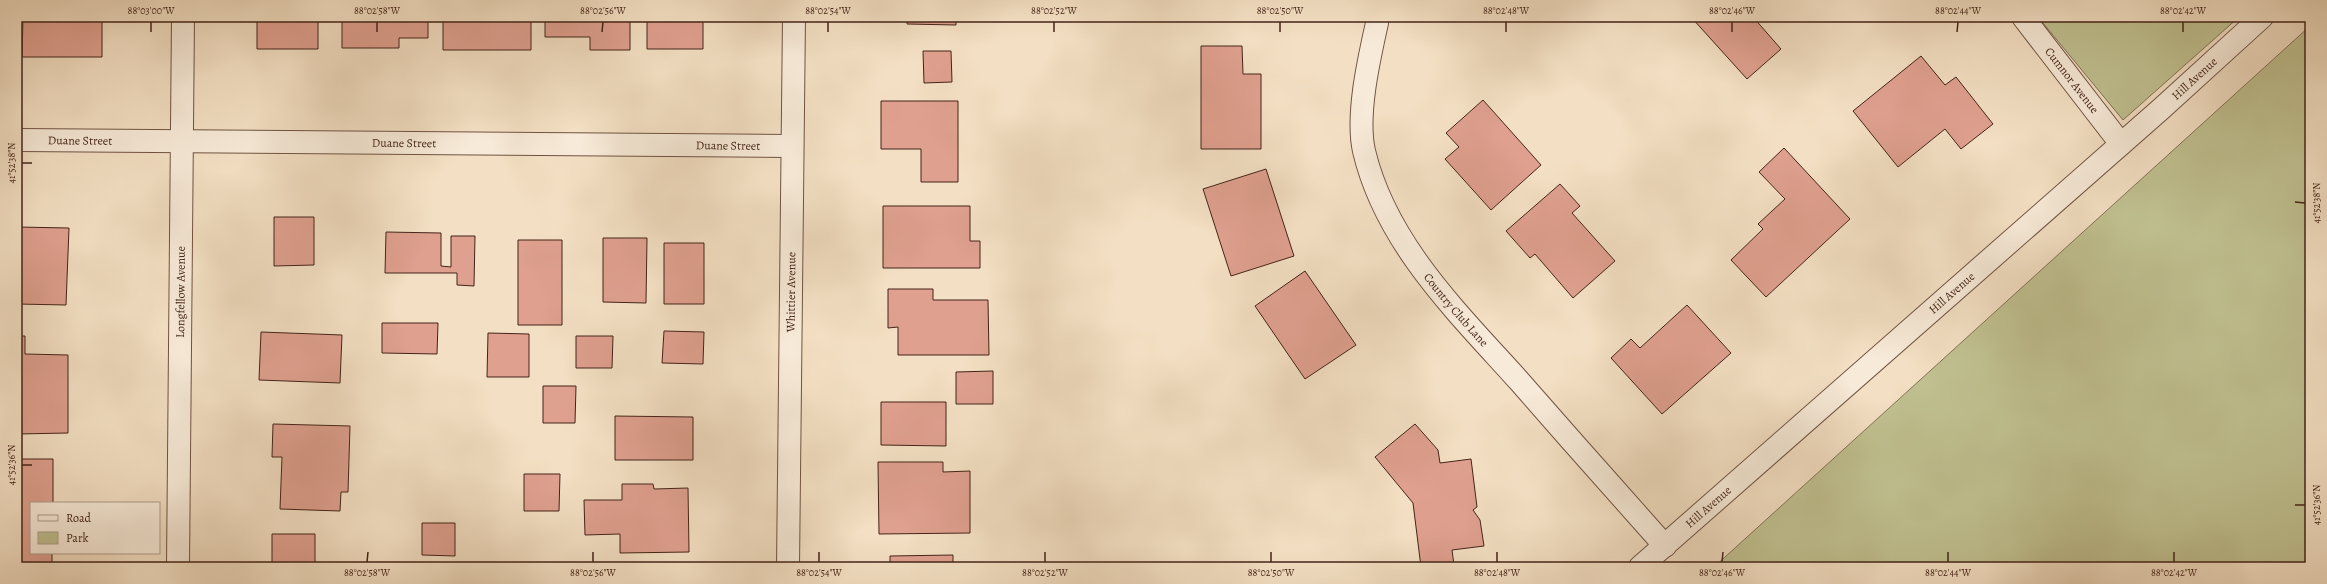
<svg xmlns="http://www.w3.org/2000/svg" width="2327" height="584" font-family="Alegreya,serif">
<rect width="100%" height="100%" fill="#f3dfc3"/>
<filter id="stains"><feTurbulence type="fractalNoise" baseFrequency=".005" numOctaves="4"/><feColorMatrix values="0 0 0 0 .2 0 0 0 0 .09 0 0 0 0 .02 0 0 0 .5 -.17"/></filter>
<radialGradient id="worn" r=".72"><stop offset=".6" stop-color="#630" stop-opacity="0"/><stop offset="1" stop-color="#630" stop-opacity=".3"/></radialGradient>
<path fill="#c0c090" stroke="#827254" d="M 2038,17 L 2239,17 L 2123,120 Z
M 2310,26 L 2310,567 L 1714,567 Z"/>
<path fill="#dfa08f" stroke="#442418" d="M 23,17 L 102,17 L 102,57 L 22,57 Z
M 257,17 L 318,17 L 318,49 L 257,49 Z
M 342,17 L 428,17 L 428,38 L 399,38 L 399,48 L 342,48 Z
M 443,17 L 531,17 L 531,50 L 443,50 Z
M 545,17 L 630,17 L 630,50 L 590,50 L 590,37 L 545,37 Z
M 647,17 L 703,17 L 703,49 L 647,49 Z
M 907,17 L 956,17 L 956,25 L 907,24 Z
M 1691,17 L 1753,17 L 1781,49 L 1747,79 Z
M 1201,46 L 1242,46 L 1243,74 L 1261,74 L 1261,149 L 1201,149 Z
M 923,51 L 951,51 L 952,82 L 924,83 Z
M 1921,56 L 1945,85 L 1956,77 L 1993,124 L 1961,149 L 1945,129 L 1898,167 L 1853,111 Z
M 1483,100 L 1541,165 L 1491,210 L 1445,159 L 1459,147 L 1446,133 Z
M 881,101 L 958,101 L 958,182 L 921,182 L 921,149 L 881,149 Z
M 1784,148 L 1850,219 L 1766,297 L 1731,260 L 1763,229 L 1758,224 L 1785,199 L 1759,172 Z
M 1266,169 L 1294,256 L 1231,276 L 1203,189 Z
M 1560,184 L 1580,206 L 1572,213 L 1615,261 L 1573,298 L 1535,254 L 1530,258 L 1506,231 Z
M 883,206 L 970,206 L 970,241 L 980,241 L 980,268 L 883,268 Z
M 274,217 L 314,217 L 314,265 L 274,266 Z
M 17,227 L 69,228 L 66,305 L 17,304 Z
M 386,232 L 441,233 L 441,266 L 451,267 L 451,236 L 475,236 L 474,286 L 457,285 L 457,273 L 385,273 Z
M 603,238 L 647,238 L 646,303 L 603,302 Z
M 518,240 L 562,240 L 562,325 L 518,325 Z
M 664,243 L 704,243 L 704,304 L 664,304 Z
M 1305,271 L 1356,345 L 1305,379 L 1255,306 Z
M 888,289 L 933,289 L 933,300 L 988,300 L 989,355 L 898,355 L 898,327 L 888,328 Z
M 1687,305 L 1731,353 L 1662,414 L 1611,358 L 1631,339 L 1640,348 Z
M 382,323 L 438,323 L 437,354 L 382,353 Z
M 664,331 L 704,332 L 703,364 L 662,363 Z
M 261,332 L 342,335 L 340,383 L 259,380 Z
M 488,333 L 529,334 L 529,377 L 487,377 Z
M 17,336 L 25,336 L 25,354 L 68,355 L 68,433 L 17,434 Z
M 576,336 L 613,336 L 612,368 L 576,368 Z
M 993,371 L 993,404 L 956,404 L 956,372 Z
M 543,386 L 576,386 L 575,423 L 543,423 Z
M 881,402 L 946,402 L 946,446 L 881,445 Z
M 615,416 L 693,417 L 693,460 L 615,460 Z
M 273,424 L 350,426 L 348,492 L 341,492 L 340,511 L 280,509 L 282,457 L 272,457 Z
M 1415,424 L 1438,450 L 1440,463 L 1471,459 L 1477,507 L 1473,510 L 1480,520 L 1484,546 L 1452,550 L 1454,565 L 1421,567 L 1413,503 L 1375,457 Z
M 17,459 L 53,459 L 53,503 L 31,503 L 31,553 L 52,553 L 52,565 L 17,565 Z
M 878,462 L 943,462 L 943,472 L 970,471 L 970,533 L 879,534 Z
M 524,474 L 560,474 L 559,511 L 524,511 Z
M 622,484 L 653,484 L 654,489 L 688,488 L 689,552 L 620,553 L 620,534 L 585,535 L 584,500 L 622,500 Z
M 422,523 L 455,523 L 455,556 L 422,555 Z
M 272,534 L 315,534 L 315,567 L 272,567 Z
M 953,555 L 953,567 L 890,567 L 890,556 Z
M 563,564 L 602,564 L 602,567 L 563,567 Z"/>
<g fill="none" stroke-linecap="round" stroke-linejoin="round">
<g stroke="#705343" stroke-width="24">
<g id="minor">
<path id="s1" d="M 2023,17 L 2121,144"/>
<path id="s2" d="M 1377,23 C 1369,59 1356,115 1364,151 C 1386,244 1458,313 1520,382 C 1568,437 1616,491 1665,546"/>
<path id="s3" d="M 17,140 L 791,146"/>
<path id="s4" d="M 178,567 L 183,17"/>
<path id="s5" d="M 788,567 L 794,17"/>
<path id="s6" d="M 1640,567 L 2161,109 L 2262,17"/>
</g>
</g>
<use href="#minor" stroke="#f7ead8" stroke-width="22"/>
</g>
<path fill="none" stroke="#442418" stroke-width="1.5" d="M 151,32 L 151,22M 377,32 L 377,22M 602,32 L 603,22M 828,32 L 828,22M 1054,32 L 1054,22M 1280,32 L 1280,22M 1506,32 L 1506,22M 1732,32 L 1732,22M 1957,32 L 1958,22M 2183,32 L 2183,22M 22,163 L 32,163M 2295,202 L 2305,203M 22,465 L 32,465M 2295,505 L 2305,505M 367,562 L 368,552M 593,562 L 593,552M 819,562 L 819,552M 1045,562 L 1045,552M 1271,562 L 1271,552M 1497,562 L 1497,552M 1722,562 L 1723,552M 1948,562 L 1948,552M 2174,562 L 2174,552"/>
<g text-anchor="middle" stroke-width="3.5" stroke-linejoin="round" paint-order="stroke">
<g font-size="12" fill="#442418" stroke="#f7ead8">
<text dy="4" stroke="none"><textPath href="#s6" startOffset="739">Hill Avenue</textPath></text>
<text dy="4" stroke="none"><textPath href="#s1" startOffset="80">Cumnor Avenue</textPath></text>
<text dy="4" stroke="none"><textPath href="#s3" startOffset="63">Duane Street</textPath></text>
<text dy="4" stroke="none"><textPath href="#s3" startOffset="387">Duane Street</textPath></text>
<text dy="4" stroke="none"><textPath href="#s3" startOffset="711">Duane Street</textPath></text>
<text dy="4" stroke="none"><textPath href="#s4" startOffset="275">Longfellow Avenue</textPath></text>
<text dy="4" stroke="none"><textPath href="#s5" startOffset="275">Whittier Avenue</textPath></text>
<text dy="4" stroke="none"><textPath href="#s6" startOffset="415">Hill Avenue</textPath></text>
<text dy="4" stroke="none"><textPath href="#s2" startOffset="315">Country Club Lane</textPath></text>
<text dy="4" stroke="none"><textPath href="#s6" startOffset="91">Hill Avenue</textPath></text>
</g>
</g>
<rect width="2327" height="584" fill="none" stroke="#f3dfc3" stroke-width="44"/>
<rect x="30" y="502" width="130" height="52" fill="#f7ead8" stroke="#af9b8b"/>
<rect x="38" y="515" width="20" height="6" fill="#f7ead8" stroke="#af9b8b"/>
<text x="66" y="522" font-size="12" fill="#442418">Road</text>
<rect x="38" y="532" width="20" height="12" fill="#c0c090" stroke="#af9b8b"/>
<text x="66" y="542" font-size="12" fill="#442418">Park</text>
<rect x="22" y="22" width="2283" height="540" fill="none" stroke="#442418" stroke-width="1.5"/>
<g font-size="10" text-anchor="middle" fill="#442418">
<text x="151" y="14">88°03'00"W</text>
<text x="377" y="14">88°02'58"W</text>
<text x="603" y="14">88°02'56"W</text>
<text x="828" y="14">88°02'54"W</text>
<text x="1054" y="14">88°02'52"W</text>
<text x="1280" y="14">88°02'50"W</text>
<text x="1506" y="14">88°02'48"W</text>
<text x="1732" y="14">88°02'46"W</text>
<text x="1958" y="14">88°02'44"W</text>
<text x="2183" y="14">88°02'42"W</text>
<text transform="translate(11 163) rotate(-90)" y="4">41°52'38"N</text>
<text transform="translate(2316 203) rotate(-90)" y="4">41°52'38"N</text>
<text transform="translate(11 465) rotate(-90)" y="4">41°52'36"N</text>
<text transform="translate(2316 505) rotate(-90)" y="4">41°52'36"N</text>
<text x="367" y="576">88°02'58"W</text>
<text x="593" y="576">88°02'56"W</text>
<text x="819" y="576">88°02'54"W</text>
<text x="1045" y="576">88°02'52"W</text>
<text x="1271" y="576">88°02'50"W</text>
<text x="1497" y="576">88°02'48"W</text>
<text x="1722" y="576">88°02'46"W</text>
<text x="1948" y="576">88°02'44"W</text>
<text x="2174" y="576">88°02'42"W</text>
</g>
<rect width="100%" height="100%" filter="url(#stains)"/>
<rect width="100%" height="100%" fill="url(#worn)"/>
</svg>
